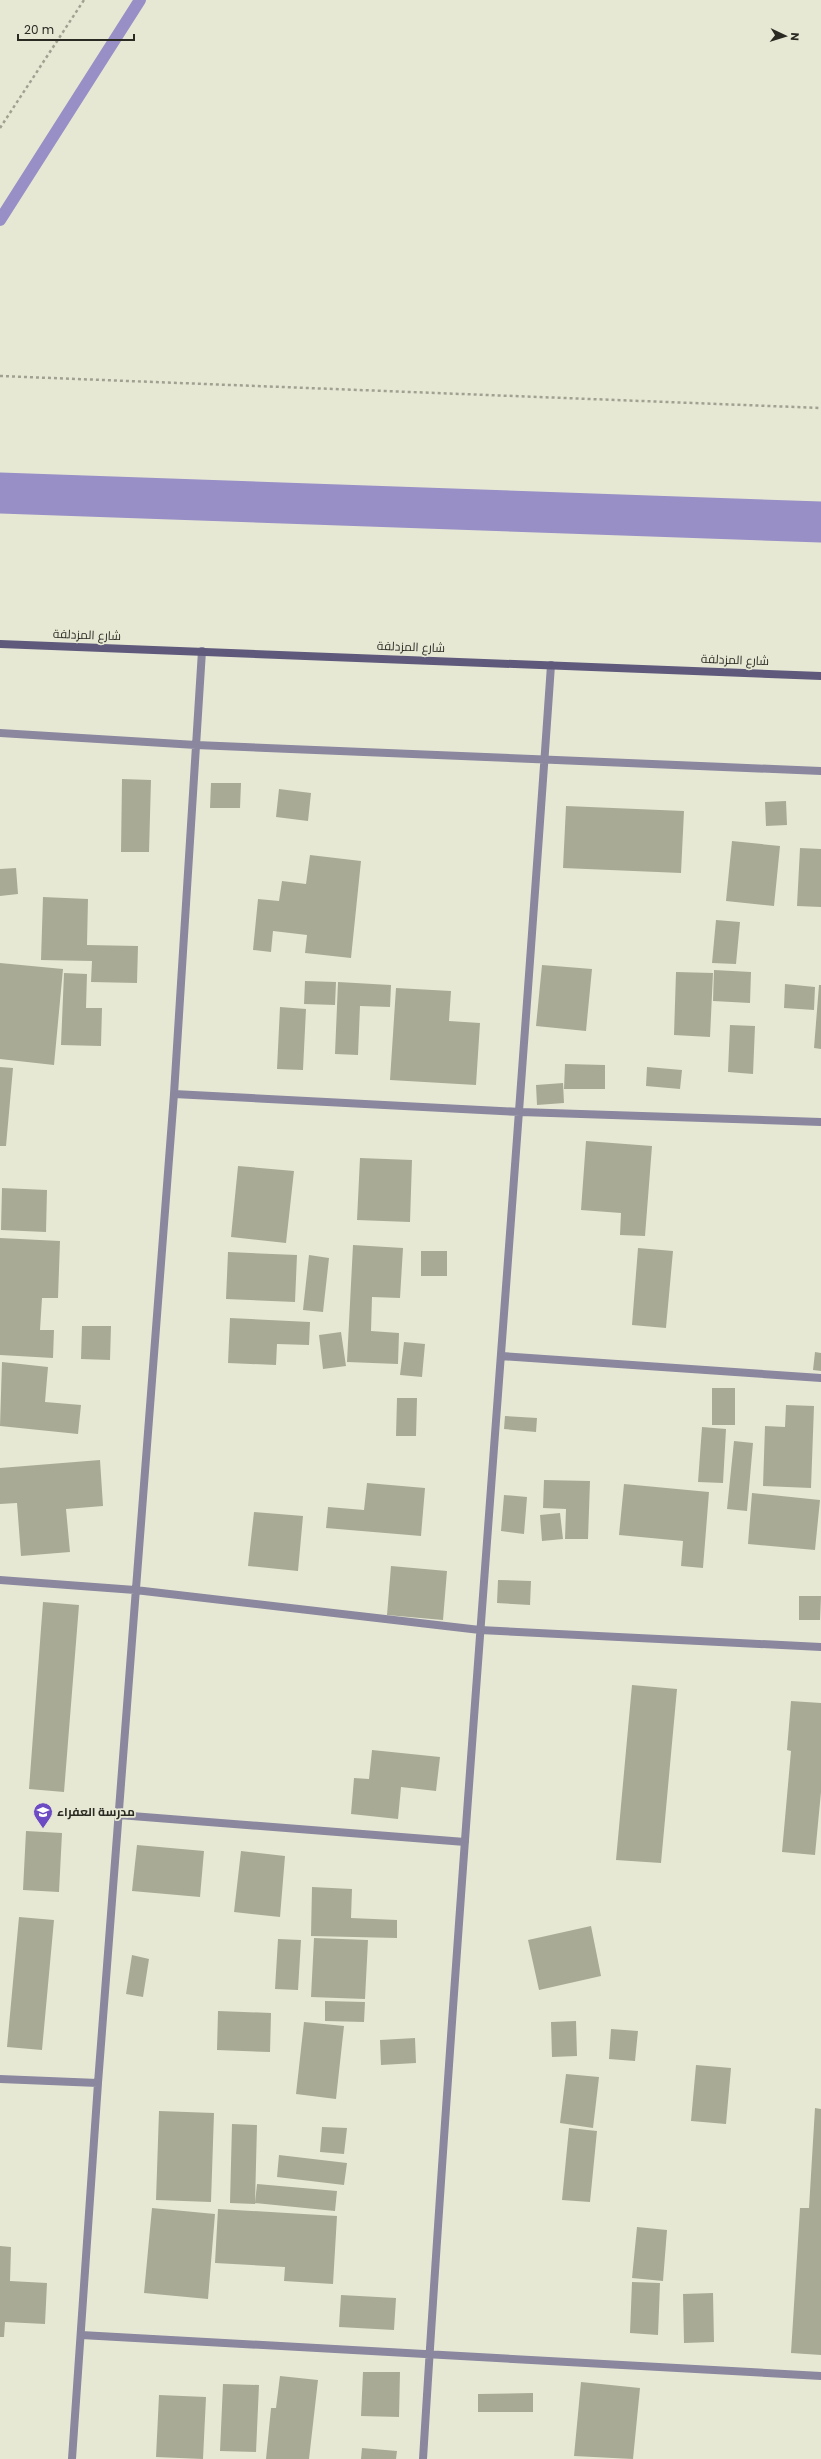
<svg xmlns="http://www.w3.org/2000/svg" width="821" height="2459" font-family="Poppins,Cairo,sans-serif">
<rect width="100%" height="100%" fill="#e7e8d4"/>
<g fill="none" stroke-linecap="round" stroke-linejoin="round">
<path stroke="#988fc6" stroke-width="12" d="M 0,220 L 140,0"/>
<path stroke="#988fc6" stroke-width="41" d="M 0,493 L 821,522"/>
</g>
<path fill="#a9aa96" d="M 122,779 L 151,780 L 149,852 L 121,852 Z
M 211,783 L 241,783 L 240,808 L 210,808 Z
M 279,789 L 311,793 L 308,821 L 276,817 Z
M 786,801 L 787,825 L 766,826 L 765,802 Z
M 566,806 L 684,811 L 681,873 L 563,868 Z
M 732,841 L 780,846 L 774,906 L 726,901 Z
M 800,848 L 821,849 L 821,907 L 797,906 Z
M 310,855 L 361,861 L 351,958 L 305,953 L 307,935 L 273,931 L 271,952 L 253,950 L 258,899 L 279,901 L 282,881 L 306,884 Z
M 16,868 L 18,894 L 0,896 L 0,869 Z
M 43,897 L 88,899 L 87,945 L 138,946 L 137,983 L 91,982 L 92,961 L 41,960 Z
M 716,920 L 740,922 L 736,964 L 712,963 Z
M 0,963 L 63,969 L 54,1065 L 0,1059 Z
M 542,965 L 592,969 L 586,1031 L 536,1026 Z
M 714,970 L 751,972 L 750,1003 L 713,1001 Z
M 676,972 L 713,973 L 710,1037 L 674,1035 Z
M 64,973 L 87,974 L 86,1008 L 102,1008 L 101,1046 L 61,1045 Z
M 305,981 L 336,982 L 335,1005 L 304,1004 Z
M 338,982 L 391,985 L 390,1007 L 360,1006 L 358,1055 L 335,1054 Z
M 785,984 L 815,987 L 814,1010 L 784,1008 Z
M 819,985 L 821,985 L 821,1049 L 814,1048 Z
M 396,988 L 451,991 L 449,1021 L 480,1023 L 476,1085 L 390,1080 Z
M 280,1007 L 306,1009 L 303,1070 L 277,1069 Z
M 730,1025 L 755,1026 L 753,1074 L 728,1072 Z
M 565,1064 L 605,1065 L 605,1089 L 564,1089 Z
M 0,1067 L 13,1068 L 6,1146 L 0,1146 Z
M 647,1067 L 682,1070 L 680,1089 L 646,1086 Z
M 563,1083 L 564,1103 L 537,1105 L 536,1085 Z
M 586,1141 L 652,1146 L 645,1236 L 620,1235 L 621,1213 L 581,1210 Z
M 360,1158 L 412,1160 L 410,1222 L 357,1220 Z
M 238,1166 L 294,1171 L 286,1243 L 231,1237 Z
M 2,1188 L 47,1190 L 46,1232 L 1,1230 Z
M 0,1238 L 60,1241 L 58,1298 L 42,1298 L 40,1330 L 54,1330 L 53,1358 L 0,1355 Z
M 353,1245 L 403,1248 L 400,1298 L 372,1297 L 371,1331 L 399,1333 L 398,1364 L 347,1362 Z
M 638,1248 L 673,1251 L 666,1328 L 632,1325 Z
M 421,1251 L 447,1251 L 447,1276 L 421,1276 Z
M 228,1252 L 297,1255 L 295,1302 L 226,1299 Z
M 309,1255 L 329,1258 L 323,1312 L 303,1310 Z
M 230,1318 L 310,1322 L 309,1345 L 277,1344 L 276,1365 L 228,1363 Z
M 82,1326 L 111,1326 L 110,1360 L 81,1359 Z
M 341,1332 L 346,1366 L 323,1369 L 319,1335 Z
M 404,1342 L 425,1344 L 422,1377 L 400,1375 Z
M 815,1352 L 821,1353 L 821,1371 L 813,1370 Z
M 2,1362 L 48,1367 L 45,1402 L 81,1405 L 78,1434 L 0,1426 Z
M 712,1388 L 735,1388 L 735,1425 L 712,1425 Z
M 397,1398 L 417,1398 L 416,1436 L 396,1436 Z
M 786,1405 L 814,1406 L 811,1488 L 763,1486 L 765,1426 L 785,1427 Z
M 505,1416 L 537,1418 L 536,1432 L 504,1429 Z
M 702,1427 L 726,1429 L 723,1483 L 698,1482 Z
M 734,1441 L 753,1443 L 747,1511 L 727,1509 Z
M 100,1460 L 103,1506 L 66,1509 L 70,1552 L 21,1556 L 17,1503 L 0,1504 L 0,1468 Z
M 544,1480 L 590,1481 L 588,1539 L 565,1539 L 566,1509 L 543,1508 Z
M 367,1483 L 425,1488 L 421,1536 L 326,1528 L 328,1507 L 364,1510 Z
M 624,1484 L 709,1492 L 703,1568 L 681,1566 L 683,1541 L 619,1535 Z
M 752,1493 L 820,1500 L 815,1550 L 748,1544 Z
M 504,1495 L 527,1497 L 524,1534 L 501,1531 Z
M 254,1512 L 303,1516 L 298,1571 L 248,1566 Z
M 560,1513 L 563,1539 L 542,1541 L 540,1515 Z
M 391,1566 L 447,1571 L 443,1620 L 387,1615 Z
M 498,1580 L 531,1581 L 530,1605 L 497,1603 Z
M 799,1596 L 821,1596 L 820,1620 L 799,1620 Z
M 43,1602 L 79,1605 L 64,1792 L 29,1789 Z
M 632,1685 L 677,1689 L 661,1863 L 616,1860 Z
M 791,1701 L 821,1703 L 821,1792 L 815,1855 L 782,1852 L 791,1751 L 787,1750 Z
M 372,1750 L 440,1757 L 436,1791 L 401,1787 L 398,1819 L 351,1814 L 354,1778 L 369,1779 Z
M 26,1831 L 62,1833 L 59,1892 L 23,1890 Z
M 137,1845 L 204,1851 L 200,1897 L 132,1891 Z
M 241,1851 L 285,1856 L 280,1917 L 234,1912 Z
M 312,1887 L 352,1889 L 351,1918 L 397,1920 L 397,1938 L 311,1936 Z
M 19,1917 L 54,1920 L 42,2050 L 7,2047 Z
M 591,1926 L 601,1976 L 539,1990 L 528,1940 Z
M 314,1938 L 368,1940 L 365,1999 L 311,1997 Z
M 278,1939 L 301,1940 L 298,1990 L 275,1989 Z
M 132,1955 L 149,1959 L 143,1997 L 126,1994 Z
M 325,2001 L 365,2002 L 364,2022 L 325,2021 Z
M 218,2011 L 271,2013 L 270,2052 L 217,2050 Z
M 576,2021 L 577,2056 L 552,2057 L 551,2022 Z
M 304,2022 L 344,2026 L 336,2099 L 296,2094 Z
M 611,2029 L 638,2031 L 635,2061 L 609,2059 Z
M 415,2038 L 416,2063 L 381,2065 L 380,2040 Z
M 696,2065 L 731,2068 L 726,2124 L 691,2121 Z
M 566,2074 L 599,2077 L 593,2128 L 560,2123 Z
M 815,2108 L 821,2109 L 821,2355 L 791,2353 L 800,2208 L 809,2208 Z
M 159,2111 L 214,2113 L 211,2202 L 156,2200 Z
M 232,2124 L 257,2125 L 255,2204 L 230,2203 Z
M 322,2127 L 347,2128 L 344,2154 L 320,2152 Z
M 569,2128 L 597,2131 L 590,2202 L 562,2200 Z
M 279,2155 L 347,2163 L 344,2185 L 277,2177 Z
M 257,2184 L 337,2191 L 335,2211 L 255,2203 Z
M 152,2208 L 215,2214 L 208,2299 L 144,2293 Z
M 218,2209 L 337,2216 L 333,2284 L 284,2281 L 285,2267 L 215,2263 Z
M 637,2227 L 667,2230 L 663,2281 L 632,2278 Z
M 0,2246 L 11,2247 L 10,2281 L 47,2283 L 45,2324 L 5,2322 L 4,2337 L 0,2337 Z
M 632,2282 L 660,2283 L 658,2335 L 630,2333 Z
M 713,2293 L 714,2342 L 684,2343 L 683,2294 Z
M 341,2295 L 396,2298 L 394,2330 L 339,2327 Z
M 363,2372 L 400,2372 L 399,2417 L 361,2416 Z
M 280,2376 L 318,2380 L 309,2459 L 266,2459 L 271,2408 L 276,2408 Z
M 581,2382 L 640,2388 L 633,2459 L 574,2456 Z
M 223,2384 L 259,2385 L 256,2452 L 220,2451 Z
M 533,2393 L 533,2412 L 478,2412 L 478,2394 Z
M 159,2395 L 206,2397 L 203,2459 L 156,2457 Z
M 362,2448 L 397,2451 L 396,2459 L 361,2459 Z"/>
<g fill="none" stroke-linecap="round" stroke-linejoin="round">
<path stroke="#a1a192" stroke-width="2.5" stroke-dasharray="3 3" stroke-linecap="butt" d="M 0,128 L 84,0
M 0,376 L 821,408"/>
<path stroke="#8a879f" stroke-width="8" d="M 0,733 L 196,745 L 821,771
M 174,1094 L 520,1112 L 821,1122
M 501,1356 L 821,1378
M 0,1580 L 135,1590 L 480,1630 L 821,1647
M 119,1815 L 465,1842
M 0,2079 L 98,2083
M 81,2335 L 821,2376
M 72,2459 L 98,2083 L 174,1094 L 202,651
M 423,2459 C 460,1860 510,1263 551,665"/>
<path stroke="#5f597c" stroke-width="8" d="M 0,644 L 821,676"/>
</g>
<defs>
<g id="school-pin" transform="scale(1)"><path d="M0 17L-7.5 6A9.5 9.5 0 1 1 7.5 6Z" fill="#6c4bc4" stroke="#e7e8d4"/><path d="M0-5L7-2L0 1L-7-2ZM-4 1L0 2.5L4 1V4Q0 6-4 4Z" fill="#fff"/></g>
</defs>
<g fill-rule="evenodd">
<use href="#school-pin" x="43" y="1812"/>
</g>
<g text-anchor="middle" stroke-width="3.5" stroke-linejoin="round" paint-order="stroke">
<g font-size="12" fill="#2a2a23" stroke="#e7e8d4">
<text transform="translate(87 635) rotate(2)" y="4">شارع المزدلفة</text>
<text transform="translate(411 647) rotate(2)" y="4">شارع المزدلفة</text>
<text transform="translate(735 660) rotate(2)" y="4">شارع المزدلفة</text>
</g>
<g font-size="12" font-weight="bold" fill="#2a2a23" stroke="#e7e8d4" text-anchor="start">
<text x="57" y="1816">مدرسة العفراء</text>
</g>
</g>
<g transform="translate(785 36) rotate(94)" stroke="#e7e8d4" stroke-width="3" paint-order="stroke">
<path d="M0-3L7 15L0 10L-7 15Z" fill="#2a2a23"/>
<text y="-6" font-size="11" font-weight="bold" text-anchor="middle" fill="#2a2a23">N</text>
</g>
<path d="M18 34v6h116v-6" fill="none" stroke="#2a2a23" stroke-width="2"/>
<text x="24" y="34" font-size="12" fill="#2a2a23" stroke="#e7e8d4" stroke-width="3" paint-order="stroke">20 m</text>
</svg>
